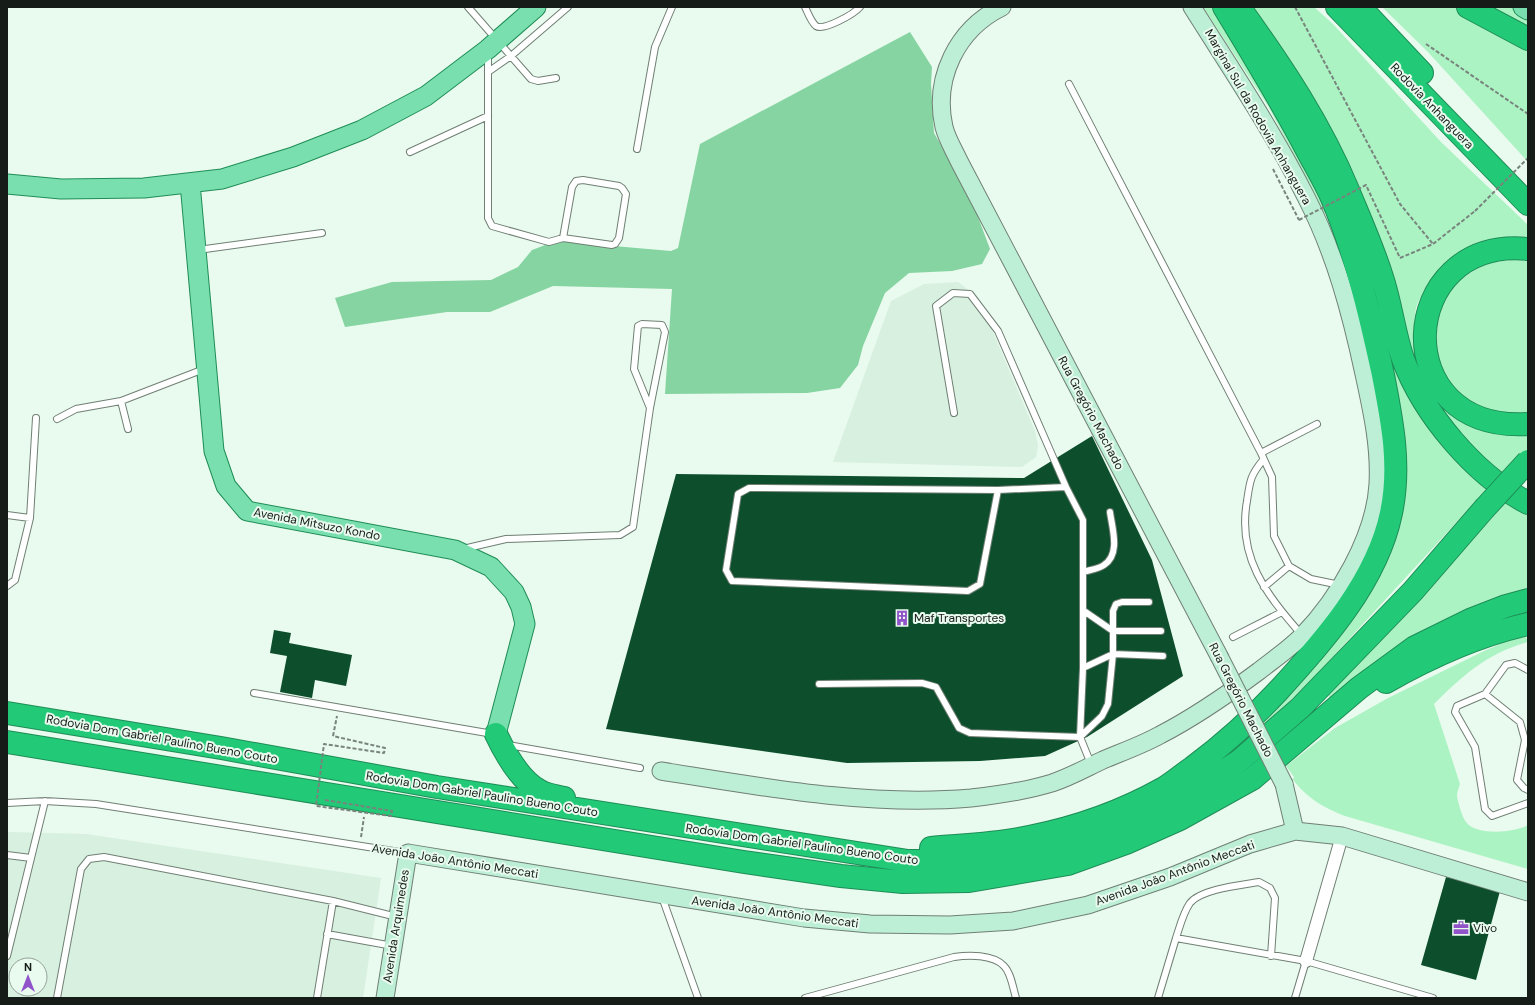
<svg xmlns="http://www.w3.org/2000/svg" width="1535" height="1005" font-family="'DM Sans',sans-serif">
  <rect width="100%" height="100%" fill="#e9faee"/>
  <path fill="#d8f0df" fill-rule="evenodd" d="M958 282 978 297 1035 431 1038 445 1036 457 1022 467 833 462 891 301 924 284Z
    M7 832 86 834 381 878 363 998H7ZM16 965H40V989H16Z"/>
  <path fill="#acf3c4" d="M1203 7H1216L1329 210 1322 214 1293 153 1268 106Z
    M1251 7H1314L1333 24 1441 142 1528 225V239C1489 238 1452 251 1429 284 1425 291 1418 300 1416 308 1411 332 1421 358 1426 381L1528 430V448L1500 478 1481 462 1426 388Z
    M1382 7H1457L1528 47V162L1428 52Z
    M1479 7H1512L1528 15V33Z
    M1528 258V418L1494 417 1447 387 1430 339 1448 288 1485 263Z
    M1389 344 1489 487 1304 688 1264 724 1260 718 1370 581 1385 346Z
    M1510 498 1528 508V588L1492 599 1463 612 1332 699 1328 696Z
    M1526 637 1528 642C1486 654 1465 674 1434 704L1460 784C1459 787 1457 792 1457 796 1458 802 1462 817 1466 822 1476 836 1515 833 1528 825V869L1345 816C1321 806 1310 800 1293 780L1294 777 1286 766 1335 728 1388 698 1484 651 1510 640Z"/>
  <path fill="#86d4a1" d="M910 32 932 67 931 84 934 133 969 193 990 249 982 264 952 271 909 273 885 293 863 346 858 365 840 388 807 393 665 394 672 289 553 286 490 312H447L345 327 335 298 392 282 491 280 518 267 532 250 556 241 671 251 678 248 700 144Z"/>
  <path fill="#0d4e2c" d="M1092 436 1152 560 1183 676 1087 737 1045 756 980 761 847 763 606 729 676 474 1024 478Z
    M274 630 291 633 289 643 352 655 346 686 315 680 312 698 280 692 287 656 270 653Z
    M1446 877 1500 891 1476 980 1421 965Z"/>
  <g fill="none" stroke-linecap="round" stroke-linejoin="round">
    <defs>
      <path id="lane" d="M468 7 531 79 538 81 556 78
        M805 7C808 13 811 22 816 26 824 31 854 14 860 7
        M488 53V218L492 226 549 242 563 238 612 245 615 244 619 238 626 194 622 188 619 186 583 180 576 181 572 187 563 238
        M488 72 511 56 568 7
        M1069 84 1261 453 1272 477 1274 536 1289 566 1311 579 1340 585
        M637 149 655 47 672 7
        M410 152 488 116
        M198 250 322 233
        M121 401 128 429
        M954 413 936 306 953 293 970 294 998 331 1066 487
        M57 419 76 409 121 401 204 369
        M1261 453 1317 424
        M1263 460C1250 476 1250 481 1247 501 1237 557 1266 594 1301 634
        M998 490 980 584 968 591 732 581 726 570 738 494 749 488 998 490 1066 487 1083 520V668L1080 737
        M7 515 30 518
        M463 549 506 539 620 535 633 527 650 408 665 332 662 325 642 324 638 326 634 369 650 408
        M1083 572C1089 570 1099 569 1104 565 1121 554 1112 528 1110 512
        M7 586 15 580 30 518 36 418
        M1264 587 1289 566
        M1149 602H1122L1116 604 1113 611V631H1161
        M1233 637 1282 612
        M1083 668 1113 654V631L1084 611
        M819 684 922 683 936 687 959 728 970 733 1080 737 1091 764
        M254 693 493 734
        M1485 694 1506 665 1515 663 1528 670
        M1080 737 1102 716 1108 704 1113 654 1163 656
        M508 745 640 768
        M1528 790 1524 788 1517 780 1525 740 1520 722 1485 694 1457 706 1455 712 1475 747 1485 809 1492 816 1528 803
        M7 803 45 801 96 804 406 853
        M7 855 31 858
        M662 897 698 998
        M327 934 393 946
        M1176 938C1180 926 1183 913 1190 903 1201 889 1242 885 1259 882L1270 888 1275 898 1271 956
        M7 956 45 801
        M57 998 81 869 89 859 104 857 333 901 397 917
        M317 998 333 901
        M805 998 954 957C968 955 993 954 1004 966 1011 973 1013 988 1016 998
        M1158 998 1176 938 1306 961 1433 998
        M1295 998 1306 961"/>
      <path id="street" d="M1306 961 1342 836"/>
      <path id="secondary" d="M1002 7C957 29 933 78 944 127 947 139 954 150 959 161L1219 656
        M661 771C762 787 868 807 971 798 998 795 1026 791 1052 783 1070 777 1086 768 1103 760 1122 752 1142 745 1160 735 1195 717 1228 694 1259 671 1273 660 1289 649 1302 636 1338 599 1375 537 1378 484 1380 446 1372 411 1364 374 1351 313 1335 253 1306 197 1273 131 1231 69 1192 7
        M1284 784 1295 831
        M385 998 408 853 804 918 870 924 950 925 1013 921 1088 905 1170 877 1250 844 1295 831 1342 836 1528 892"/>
      <path id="primary" d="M1523 7 1528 10
        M190 183 214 451 226 486 247 511 455 550 491 567 514 592 521 607 525 624 496 734
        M7 184 61 189 144 188 222 179 293 157 362 130 426 96 488 49 536 7"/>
      <path id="highway" d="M1337 7 1528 204
        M1360 7 1422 73
        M1468 7 1528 39
        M1242 11C1283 68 1321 125 1348 190 1360 219 1373 248 1382 277 1391 304 1394 333 1403 359 1424 415 1475 475 1528 503
        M1528 249C1395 236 1386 433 1528 424
        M1386 682C1430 657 1479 635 1528 624
        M7 713 221 748 437 787 908 861H969L1019 856 1067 845 1119 828 1176 801 1239 761 1300 708 1413 591 1484 509
        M496 734C505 753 520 781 540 791 546 795 556 796 564 798
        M7 742 744 862 841 876 903 882 969 881 1068 864 1126 843 1180 819 1252 779 1359 688 1415 647 1470 620 1506 606 1528 600
        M931 848C964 845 997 844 1029 837 1075 828 1123 811 1164 788 1174 782 1183 774 1192 768 1223 745 1252 719 1278 691 1324 641 1377 581 1391 513 1401 466 1392 421 1383 375 1370 315 1356 255 1332 198 1325 182 1316 167 1308 152 1282 102 1253 55 1224 7"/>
    </defs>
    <use href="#lane" stroke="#707f74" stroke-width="8"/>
    <use href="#street" stroke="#707f74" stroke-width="14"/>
    <use href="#secondary" stroke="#707f74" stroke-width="19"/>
    <use href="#primary" stroke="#1e8d56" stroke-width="21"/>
    <use href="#highway" stroke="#1e8d56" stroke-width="24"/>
    <path stroke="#78847c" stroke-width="2" stroke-dasharray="4 2" stroke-linecap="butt" d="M1295 7 1400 204 1433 244
      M1426 44 1528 114
      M1273 169 1299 220
      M1400 258 1433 244 1475 211
      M333 736 337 716
      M361 837 364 817"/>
    <use href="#lane" stroke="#fff" stroke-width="6"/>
    <use href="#street" stroke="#fff" stroke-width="12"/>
    <use href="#secondary" stroke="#bdefd6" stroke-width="17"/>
    <use href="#primary" stroke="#7adfae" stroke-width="19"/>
    <use href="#highway" stroke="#22ca78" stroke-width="22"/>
    <defs>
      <path id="secondary-bridge" d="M1219 656 1284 784"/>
      <path id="highway-bridge" d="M1484 509 1528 461"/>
    </defs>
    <use href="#secondary-bridge" stroke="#707f74" stroke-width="19" stroke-linecap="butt"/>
    <use href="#highway-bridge" stroke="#1e8d56" stroke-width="24" stroke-linecap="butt"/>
    <path stroke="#78847c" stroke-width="2" stroke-dasharray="4 2" stroke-linecap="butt" d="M1475 211 1528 158
      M1299 220 1366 185 1400 258
      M325 800 392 811 391 816 316 806 324 744 384 753 385 748 333 736"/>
    <use href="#secondary-bridge" stroke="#bdefd6" stroke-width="17"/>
    <use href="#highway-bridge" stroke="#22ca78" stroke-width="22"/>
  </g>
  <defs>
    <symbol id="building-bare" viewBox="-9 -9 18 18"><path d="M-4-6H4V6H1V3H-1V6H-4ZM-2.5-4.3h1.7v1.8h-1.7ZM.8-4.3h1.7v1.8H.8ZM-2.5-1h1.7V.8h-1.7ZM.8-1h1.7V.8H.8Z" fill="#9053c9" stroke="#e9faee" stroke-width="2.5" paint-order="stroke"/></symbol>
    <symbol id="office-bare" viewBox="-9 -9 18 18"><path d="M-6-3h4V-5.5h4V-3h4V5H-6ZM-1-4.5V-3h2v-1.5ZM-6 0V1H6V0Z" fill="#9053c9" stroke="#e9faee" stroke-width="2.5" paint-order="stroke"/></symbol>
  </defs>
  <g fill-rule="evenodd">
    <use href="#building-bare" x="891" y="607" width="22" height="22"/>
    <use href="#office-bare" x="1450" y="917" width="22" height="22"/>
  </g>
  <g text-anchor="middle" stroke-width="4" stroke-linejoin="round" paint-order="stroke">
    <g font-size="12" fill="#161c18" stroke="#e9faee">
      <text transform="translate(1432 106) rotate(46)" y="4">Rodovia Anhanguera</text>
      <text transform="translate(1258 117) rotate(60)" y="4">Marginal Sul da Rodovia Anhanguera</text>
      <text transform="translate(1091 413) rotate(62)" y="4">Rua Gregório Machado</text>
      <text transform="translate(317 524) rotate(11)" y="4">Avenida Mitsuzo Kondo</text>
      <text transform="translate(1241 700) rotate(63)" y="4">Rua Gregório Machado</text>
      <text transform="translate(162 739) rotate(10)" y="4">Rodovia Dom Gabriel Paulino Bueno Couto</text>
      <text transform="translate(482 794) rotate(9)" y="4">Rodovia Dom Gabriel Paulino Bueno Couto</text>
      <text transform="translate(802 844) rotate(8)" y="4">Rodovia Dom Gabriel Paulino Bueno Couto</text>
      <text transform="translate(455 861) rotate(9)" y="4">Avenida João Antônio Meccati</text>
      <text transform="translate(1175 873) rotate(-20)" y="4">Avenida João Antônio Meccati</text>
      <text transform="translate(775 912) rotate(8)" y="4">Avenida João Antônio Meccati</text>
      <text transform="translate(396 926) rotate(-81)" y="4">Avenida Arquimedes</text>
    </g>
    <g font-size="12" fill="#161c18" stroke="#e9faee" text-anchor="start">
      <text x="914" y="622">Maf Transportes</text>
      <text x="1473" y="932">Vivo</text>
    </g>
  </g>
  <rect width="1535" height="1005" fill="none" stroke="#161c18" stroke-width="16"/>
  <g transform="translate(28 977)"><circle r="19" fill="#e9faee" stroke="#95a198"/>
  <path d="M0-3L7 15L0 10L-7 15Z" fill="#9053c9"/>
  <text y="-6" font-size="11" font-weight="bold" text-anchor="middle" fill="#161c18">N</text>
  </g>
</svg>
